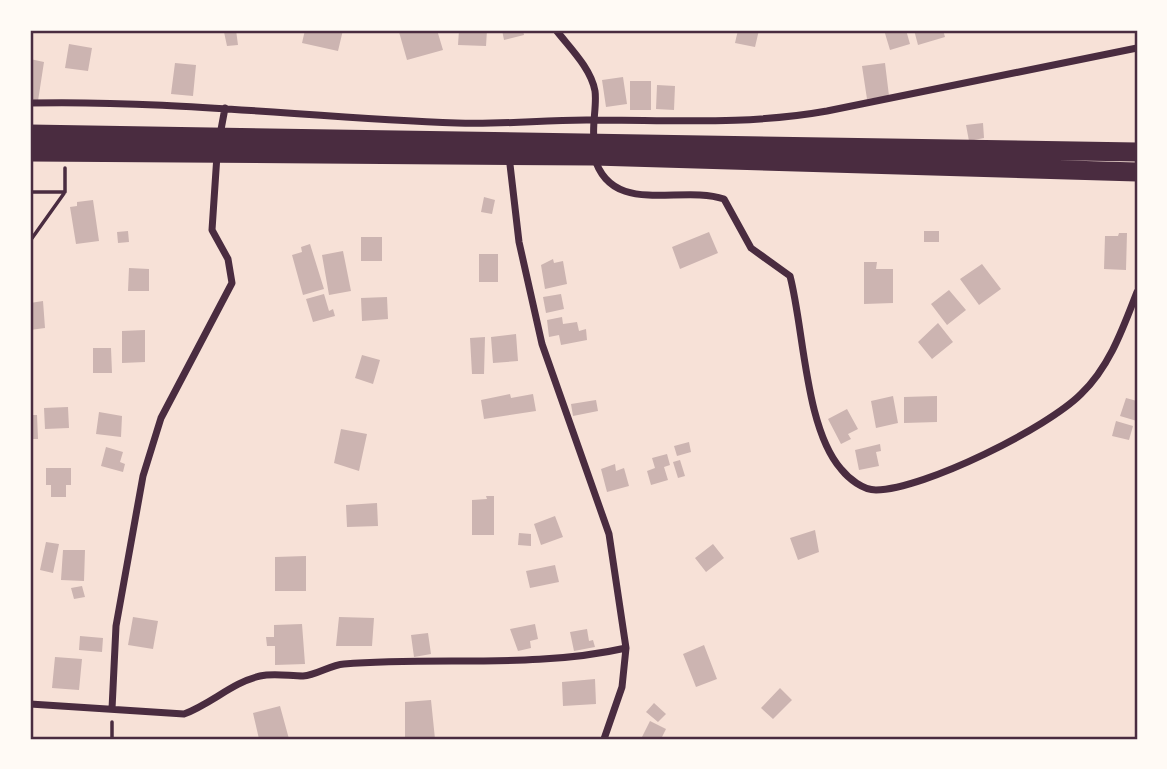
<svg xmlns="http://www.w3.org/2000/svg" width="1167" height="769" font-family="Mulish,sans-serif">
  <rect width="100%" height="100%" fill="#f7e1d7"/>
  <path fill="#ccb4b1" d="M236 30 238 45 227 46 224 32Z
    M305 30H343L338 51 302 43Z
    M408 30H437L443 50 407 60 399 32Z
    M459 30H487L486 46 458 45Z
    M502 30H523L524 35 504 40Z
    M738 30H759L755 47 735 43Z
    M884 30H906L910 44 890 50Z
    M914 30H943L945 37 918 45Z
    M69 44 92 48 88 71 65 68Z
    M30 59 44 62 38 101 30 99Z
    M175 63 196 65 193 96 171 94Z
    M885 63 889 96 867 99 862 66Z
    M623 77 627 104 606 107 602 80Z
    M630 81H651V110H630Z
    M657 85 675 86 674 110 656 109Z
    M983 123 984 138 969 141 966 125Z
    M484 197 495 200 492 214 481 212Z
    M93 200 99 241 76 244 70 207 77 206V202Z
    M128 231 129 242 118 243 117 232Z
    M924 231H939V242H924Z
    M709 232 718 253 680 269 672 247Z
    M1119 233H1127L1126 270 1104 269 1105 236H1118Z
    M361 237H382V261H361Z
    M310 244 324 289 303 295 292 255 302 252 301 247Z
    M343 251 351 291 329 295 322 255Z
    M479 254H498V282H479Z
    M553 259 554 263 563 261 567 284 545 289 541 265Z
    M864 262H877L876 269H893V303L864 304Z
    M982 264 1001 289 979 305 960 279Z
    M129 268 149 269V291H128Z
    M949 290 966 310 947 325 931 304Z
    M324 294 329 311 333 309 335 316 313 322 306 299Z
    M561 294 564 309 546 313 543 297Z
    M387 297 388 319 362 321 361 298Z
    M43 301 45 328 30 330V303Z
    M562 317 563 324 577 322 579 331 586 329 587 340 561 345 559 335 549 337 547 320Z
    M938 323 953 342 932 359 918 342Z
    M145 330V362L122 363V331Z
    M516 334 518 361 493 363 491 337Z
    M485 337 484 374H472L470 338Z
    M93 348H111L112 373H93Z
    M362 355 380 360 373 384 355 378Z
    M510 394 511 398 533 394 536 411 484 419 481 400Z
    M893 396 898 423 876 428 871 401Z
    M937 396V422L904 423V397Z
    M1126 398 1137 401V421L1120 416Z
    M596 400 598 411 573 416 571 404Z
    M68 407 69 428 45 429 44 408Z
    M847 409 858 429 848 434 851 439 841 444 828 419Z
    M99 412 122 416 121 437 96 434Z
    M30 415H37L38 439H30Z
    M1116 421 1133 426 1129 440 1112 436Z
    M341 429 367 434 359 471 334 463Z
    M689 442 691 452 677 456 674 446Z
    M880 444 881 451 876 452 879 466 859 470 855 450Z
    M106 447 123 452 120 462 125 464 123 472 101 466Z
    M667 454 670 465 664 467 668 480 651 485 647 471 655 468 652 458Z
    M680 460 685 476 678 478 673 462Z
    M615 464 616 471 624 468 629 486 607 492 601 469Z
    M46 468H71V485H66V497H51V485H46Z
    M486 496H494V535H472V500L487 499Z
    M377 503 378 526 347 527 346 505Z
    M555 516 563 537 541 545 534 524Z
    M815 530 819 552 798 560 790 538Z
    M519 533 531 534V546L518 545Z
    M46 542 59 544 53 573 40 570Z
    M713 544 724 558 706 572 695 558Z
    M63 550H85L84 581 61 580Z
    M306 556V591H275V557Z
    M555 565 559 582 530 588 526 571Z
    M82 586 85 597 74 599 71 588Z
    M133 617 158 621 153 649 128 645Z
    M339 617 374 618 372 646H336Z
    M302 624 305 664 275 665V646H267L266 637H274V625Z
    M535 624 538 639 530 641 531 648 518 651 510 629Z
    M587 629 589 641 593 640 595 647 574 651 570 632Z
    M428 633 431 654 414 657 411 635Z
    M80 636 103 638 102 652 79 650Z
    M704 645 717 679 696 687 683 654Z
    M55 657 82 659 79 690 52 688Z
    M595 679 596 704 563 706 562 682Z
    M780 688 792 700 773 719 761 708Z
    M431 700 435 739H405V702Z
    M654 703 666 714 658 722 646 712Z
    M280 706 289 739H259L253 713Z
    M650 721 666 729 661 739H641Z"/>
  <g fill="none" stroke-linecap="round" stroke-linejoin="round">
    <path stroke="#4a2c40" stroke-width="3.5" d="M30 192H65
      M30 241 65 192V168
      M112 739V722"/>
    <path stroke="#4a2c40" stroke-width="7" d="M556 30C569 47 591 68 595 91 597 105 592 124 594 140
      M30 103C173 100 315 118 457 123 504 125 549 119 595 120 673 120 749 125 827 111L1137 48
      M220 135 225 108
      M509 156 519 242 542 344 609 534 626 648 622 687 604 739
      M594 156C611 218 680 184 724 199L751 248 790 276C804 329 805 428 841 469 849 479 863 490 876 490 925 489 1047 428 1081 394 1110 366 1123 328 1137 292
      M30 704 184 714C211 704 233 682 260 676 274 673 289 676 303 676 317 675 330 665 344 664 438 656 533 669 626 648
      M112 709 116 626 143 476 161 418 232 283 228 259 212 230 217 155"/>
    <path stroke="#4a2c40" stroke-width="19" d="M30 134 1137 152
      M30 152 594 156 1137 172"/>
  </g>
  <rect width="1167" height="769" fill="none" stroke="#fffaf5" stroke-width="63"/>
  <rect x="32" y="32" width="1104" height="706" fill="none" stroke="#4a2c40" stroke-width="2.5"/>
</svg>
